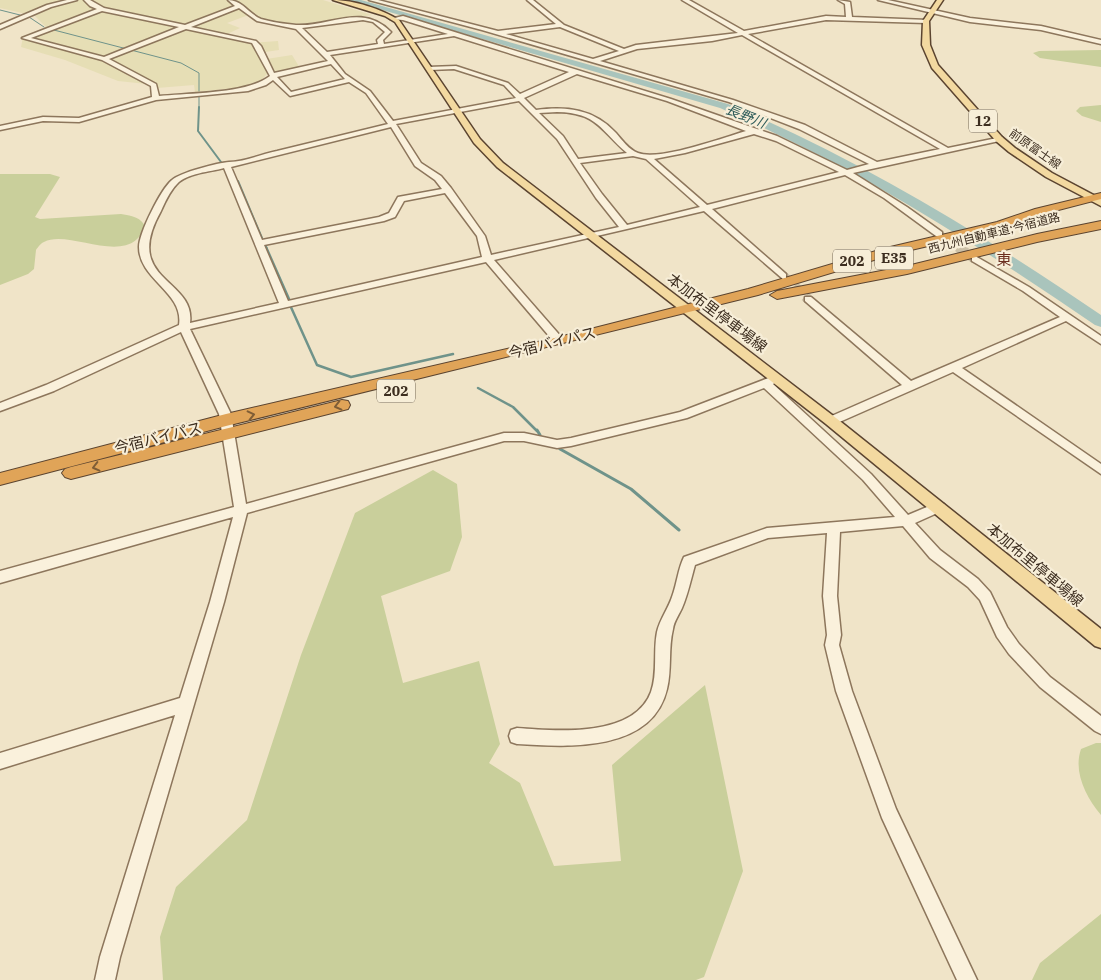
<svg xmlns="http://www.w3.org/2000/svg" width="1101" height="980" font-family="'IBM Plex Serif','Noto Sans JP',serif">
  <rect width="100%" height="100%" fill="#f0e4c8"/>
  <path fill="#e6deb5" d="M0 0H323L372 15 309 24H286L261 19 254 13 227 23 240 28 223 36 251 43 278 41 279 50 258 53 260 60 292 55 300 68 267 74 256 86 195 92 194 85 157 88 156 85 118 81 65 60 21 47 23 37 46 27 35 16 0 8Z"/>
  <path fill="#c9cf9b" d="M1101 50V67L1040 58 1033 53 1039 51Z
    M1101 105V122L1082 116 1076 111 1080 107Z
    M0 174H50L60 177 35 217 40 219 121 214C133 216 141 217 146 228 143 231 140 237 136 240 113 259 66 230 44 242 41 243 38 247 36 250L34 269 28 274 0 285Z
    M433 470 457 484 462 537 450 571 381 596 403 683 479 661 500 744 489 763 520 783 554 866 621 861 612 765 705 685 743 871 704 977 696 980H163L160 937 176 887 247 820 301 655 355 513Z
    M1096 743H1101V815C1086 797 1073 772 1081 749Z
    M1101 914V980H1032L1040 963Z"/>
  <g fill="none" stroke-linecap="round" stroke-linejoin="round">
    <path stroke="#6f938a" stroke-width="1" d="M0 10 20 15
      M29 17 44 27
      M50 29 181 63 199 73V91
      M199 108V95"/>
    <path stroke="#6f938a" stroke-width="2" d="M199 107 198 131 221 162
      M238 181 262 238
      M265 245 267 249"/>
    <path stroke="#6f938a" stroke-width="2.5" d="M266 247 289 299
      M290 305 317 365 351 377 453 354
      M478 388 513 407 537 431"/>
    <path stroke="#6f938a" stroke-width="3" d="M537 430 540 435
      M560 449 631 489 679 530"/>
    <path fill="#a9c4bc" fill-rule="evenodd" d="M348 0H361L728 104C861 160 982 234 1101 315V327L1095 325C975 243 854 166 720 108Z"/>
    <path stroke="#ccc0a6" stroke-width="8" stroke-dasharray="8 4" stroke-linecap="butt" d="M939 234 960 249"/>
    <path stroke="#ccc0a6" stroke-width="10" stroke-dasharray="10 5" stroke-linecap="butt" d="M958 247 975 259
      M783 276 808 299"/>
    <defs>
      <path id="minor" d="M67 0H77L51 7 0 29V25L47 5Z
        M84 0H90L104 8 185 25 235 6 228 0C242 0 249 14 261 19 271 22 285 24 296 25 330 27 362 2 391 32L383 40 384 44 448 34 403 20 390 19 403 16 671 99 777 136 847 170 869 164 799 129 729 102 482 30 369 0H378L498 31 556 24 527 0H533L564 25 624 49 636 45 738 33 682 0H689L744 31 826 16 846 17 845 4 838 0 850 2 852 17 928 20 926 23 826 20 748 34 948 148 1002 137 1003 139 999 141 853 173 907 207 942 232V236H936L884 198 845 175 712 209 786 274V278L783 279 704 211 494 260 563 339V343H555L486 262 190 329 231 414 246 504 504 433H524L557 440 571 438 680 412 776 375 781 379 773 384 871 474 908 515 934 504H944L945 507 944 510 915 523 940 550 978 579 990 592 1007 627 1019 644 1050 677 1101 716V734L1095 731 1040 687 1009 654 997 637 980 600 968 587 930 558 903 526 840 532 837 596 841 635 839 645 852 691 896 809 977 980H957L882 818 836 691 825 645 827 635 823 596 827 533 768 538 695 565C691 579 688 594 682 608 679 615 674 621 673 629 668 649 672 669 667 689 652 753 567 747 517 744L511 742 509 736 511 730 517 728C556 731 634 738 651 692 658 673 653 651 657 632 660 619 668 609 672 597 677 584 678 569 684 557L767 528 895 517 863 480 764 388 687 418 571 446 557 448 524 441H504L247 513 224 602 120 957 115 980H95L100 957 175 715 0 769V753L180 698 210 602 233 517 0 583V571L234 507 219 414 181 332 54 391 0 411V403L46 385 179 325C184 292 139 280 139 247 139 233 161 189 172 180 181 172 218 163 229 162 244 162 262 154 277 151 314 142 351 133 388 124L366 93 349 82 290 96 273 80 266 85 248 91 156 100 79 122 43 121 0 130V126L43 117 79 118 152 97 151 86 102 60 22 38 97 9 90 6ZM239 8 257 21 296 29 328 61 274 73 261 46 256 41 191 27ZM102 11 179 27 104 57 31 38ZM363 20 373 22 385 32 377 40 378 44 327 52 302 28ZM560 27 619 51 593 59 506 34ZM186 29 252 43 270 76C247 94 188 93 159 96L156 84 109 59ZM742 35 940 149 877 162 805 125 733 100 600 61 637 49 712 41ZM454 36 569 72 520 94 508 83 456 66 428 67 430 70 454 69 504 85 516 98 393 121 370 91 345 74 330 55ZM331 64 345 79 291 92 277 77ZM577 74 667 101 746 131C722 138 660 161 638 153 629 150 622 140 616 133 594 109 567 106 536 110L524 98ZM519 101 557 139 596 198 619 227 491 255 485 236 451 188 441 176 421 163 396 124ZM557 112C598 113 600 130 627 153L578 159 563 136 539 113ZM391 127 415 166 435 180 442 189 398 197 389 213 379 217 262 240 231 167ZM754 134 776 141 839 172 707 205 654 159 685 153ZM633 156 646 159 700 207 627 225 602 194 580 163ZM224 168 279 303 190 323C196 278 121 282 161 211 165 202 170 191 177 184 187 173 210 172 224 168ZM445 193 477 236 482 257 288 301 264 245 384 221 395 217 404 201Z
        M878 0H888L970 18 1041 26 1101 40V44L1041 30 970 22Z
        M975 256 1029 287 1101 336V344L1066 321 962 368 1101 464V474L953 372 835 424H827L825 421 827 418 902 385 805 301V297H811L911 381 1060 317 1023 291 972 261V257Z"/>
      <path id="major" d="M333 0C354 0 381 9 399 20L480 139 503 163 836 418 1101 629V648L1095 646 826 424 497 167 474 143 395 22 385 16Z
        M937 0H943L929 21 930 45 938 65 1002 137 1015 148 1052 173 1101 199V206L1046 177 1009 152 996 141 932 68 922 45 923 21Z"/>
      <path id="highway" d="M1101 193V199L1043 214 1005 228 894 254 758 295 226 426 0 485V473L226 414 559 337 748 289 886 248 997 222 1035 209Z
        M1101 221V229L1037 242 907 274 777 299 770 295 777 291 907 266 1037 234Z
        M342 400 348 401 350 405 348 409 71 479 65 477 62 473 65 469 71 467Z"/>
    </defs>
    <use href="#minor" stroke="#8d765c" stroke-width="3"/>
    <use href="#major" stroke="#5b4430" stroke-width="3"/>
    <use href="#highway" stroke="#5b4430" stroke-width="2"/>
    <use href="#minor" fill="#faf1dc" fill-rule="evenodd"/>
    <use href="#major" fill="#f3d9a0" fill-rule="evenodd"/>
    <use href="#highway" fill="#e0a458" fill-rule="evenodd"/>
  </g>
  <defs><path id="oneway-chevron" d="M-2-3.5L2.5 0L-2 3.5" fill="none" stroke-width="1.6" stroke-linecap="round" stroke-linejoin="round" transform="scale(1.25)"/></defs>
  <g stroke="#7e5d36">
    <use href="#oneway-chevron" transform="translate(338 406) rotate(166)"/>
    <use href="#oneway-chevron" transform="translate(251 415) rotate(-13)"/>
    <use href="#oneway-chevron" transform="translate(96 467) rotate(166)"/>
  </g>
  <g text-anchor="middle" stroke-width="4.5" stroke-linejoin="round" paint-order="stroke">
    <g font-size="12" fill="#3d2e20" stroke="#f7eed8">
      <text transform="translate(1035 149) rotate(35)" y="4">前原富士線</text>
      <text transform="translate(994 233) rotate(-14)" y="4">西九州自動車道;今宿道路</text>
    </g>
    <g font-size="14" font-style="italic" fill="#2f5d5a" stroke="#f7eed8">
      <text transform="translate(746 116) rotate(22)" y="5">長野川</text>
    </g>
    <g fill="#f7eed8" stroke="#756857" stroke-width="1">
      <rect x="969" y="109.5" width="28" height="23" rx="4"/>
      <rect x="875" y="246.5" width="38" height="23" rx="4"/>
      <rect x="833" y="249.5" width="38" height="23" rx="4"/>
      <rect x="377" y="379.5" width="38" height="23" rx="4"/>
    </g>
    <g font-size="14" font-weight="bold" fill="#3d2e20">
      <text x="983" y="126">12</text>
      <text x="894" y="263">E35</text>
      <text x="852" y="266">202</text>
      <text x="396" y="396">202</text>
    </g>
    <g font-size="15" fill="#6b2e1e" stroke="#f7eed8">
      <text x="1004" y="265">東</text>
    </g>
    <g font-size="15" fill="#3d2e20" stroke="#f7eed8">
      <text transform="translate(717 313) rotate(37)" y="5">本加布里停車場線</text>
      <text transform="translate(552 343) rotate(-14)" y="5">今宿バイパス</text>
      <text transform="translate(158 438) rotate(-14)" y="5">今宿バイパス</text>
      <text transform="translate(1035 565) rotate(40)" y="5">本加布里停車場線</text>
    </g>
  </g>
</svg>
